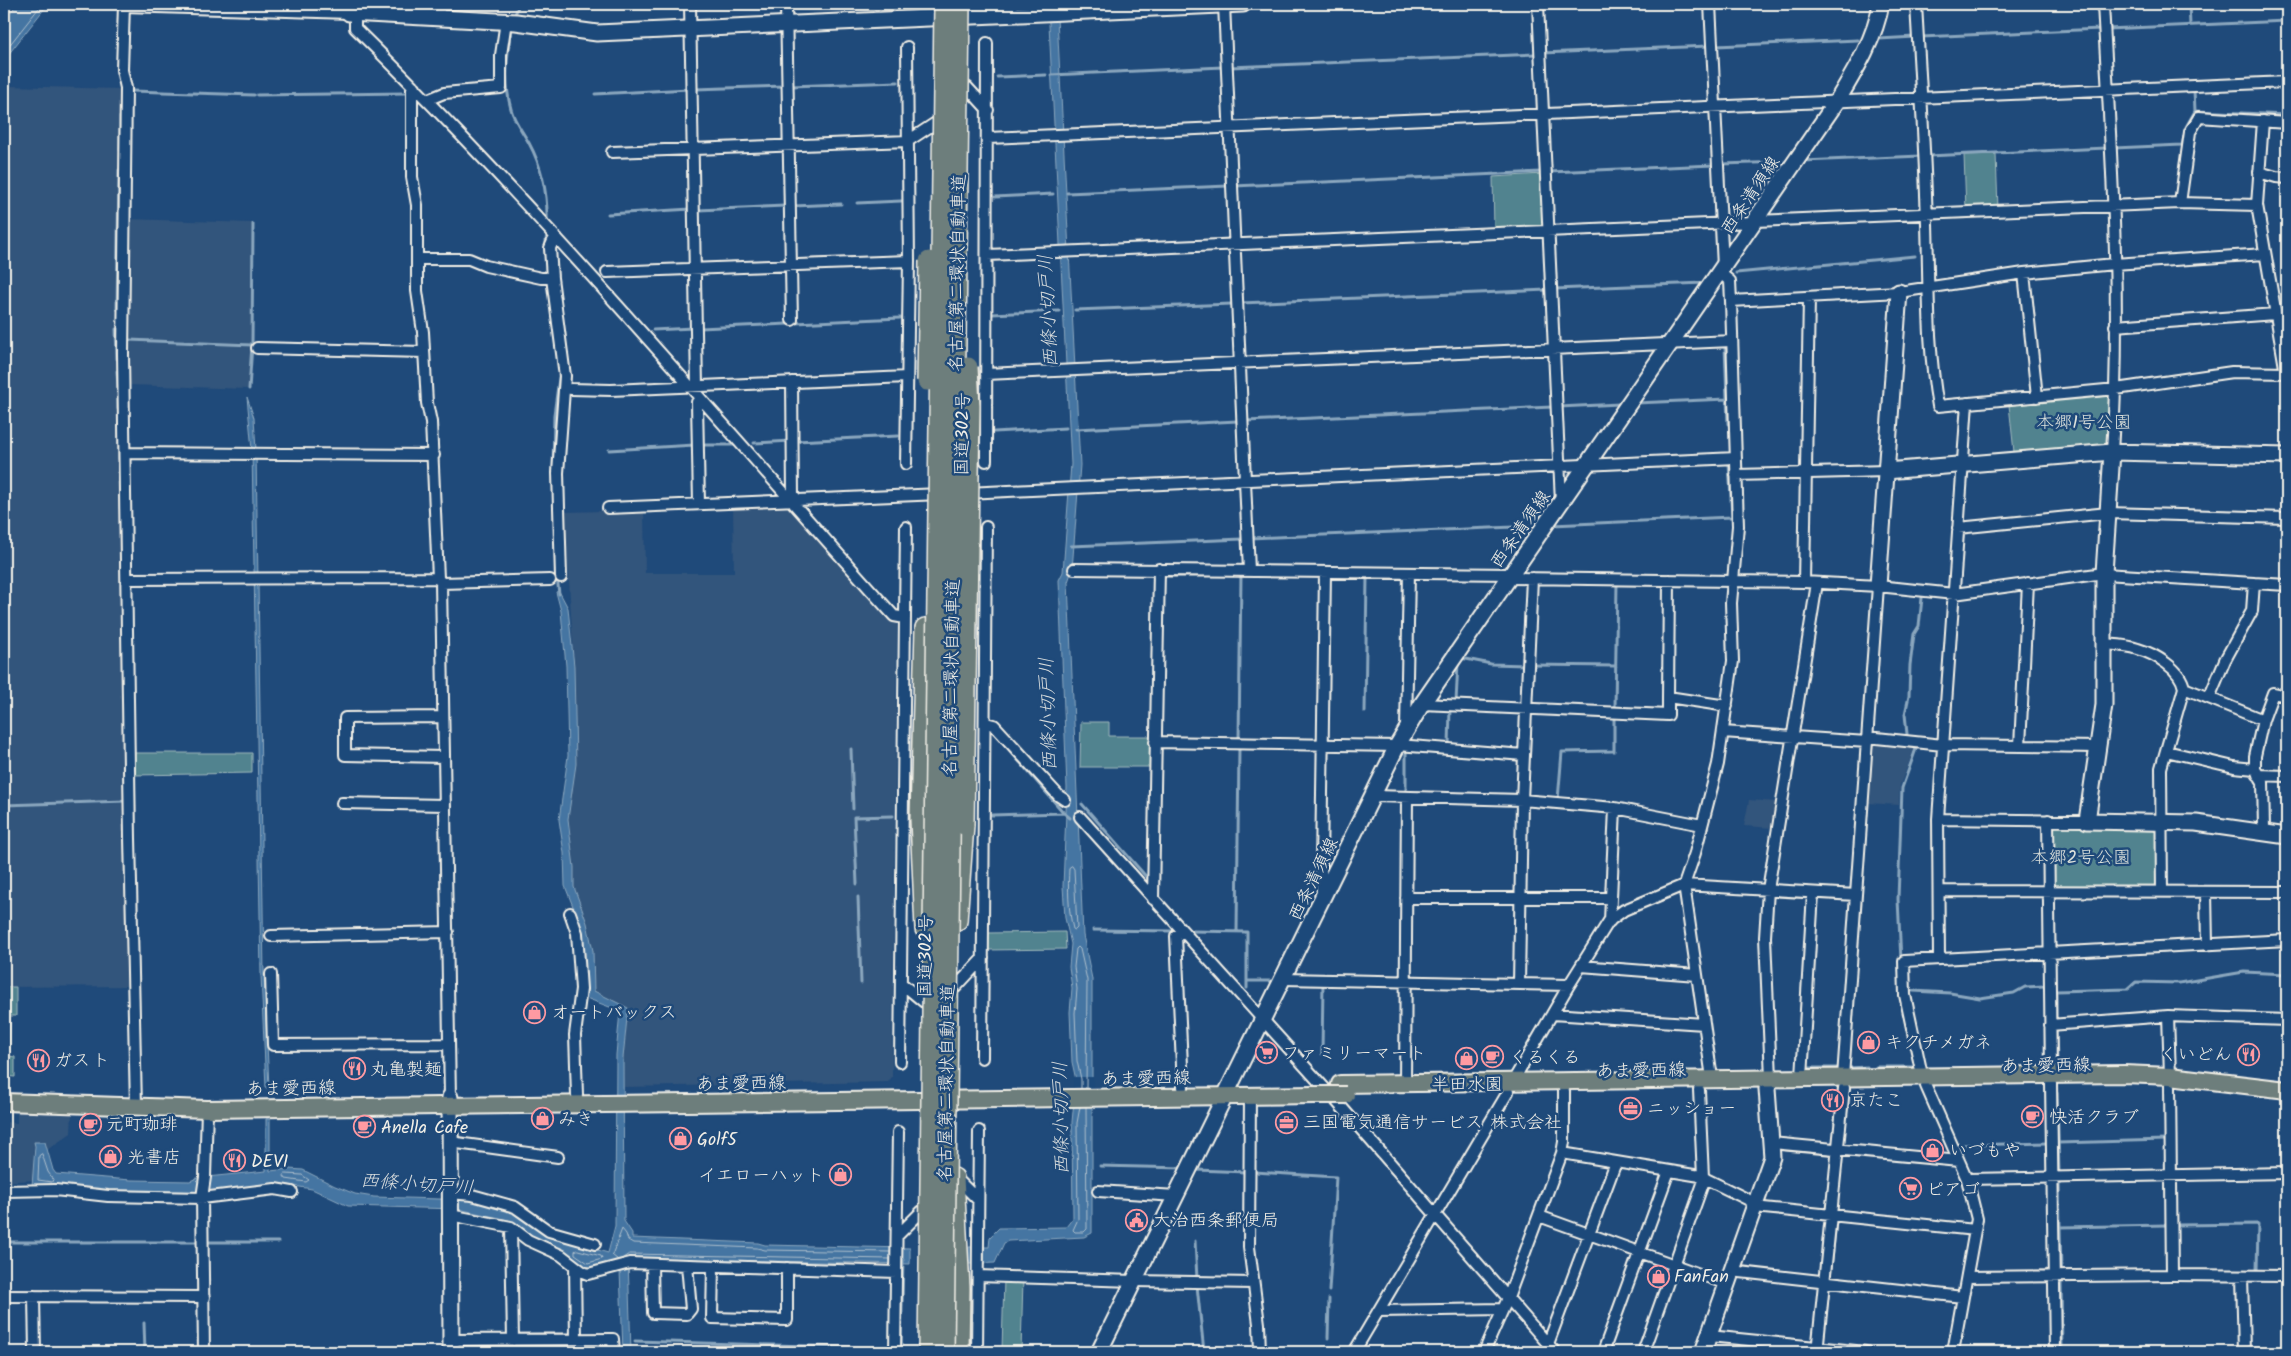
<svg xmlns="http://www.w3.org/2000/svg" width="2291" height="1356" font-family="Kalam,'Klee One',sans-serif">
  <rect width="100%" height="100%" fill="#1f4a7a"/>
  <filter id="ink" filterUnits="userSpaceOnUse"><feTurbulence type="fractalNoise" baseFrequency=".02" numOctaves="2"/><feDisplacementMap in="SourceGraphic" scale="10" xChannelSelector="R" yChannelSelector="G"/><feConvolveMatrix kernelMatrix="1 2 1 2 8 2 1 2 1" color-interpolation-filters="sRGB"/></filter>
  <g filter="url(#ink)">
    <path fill="#32547b" d="M8 86 120 89 116 329 124 801 4 805V91Z
      M128 219 252 223 251 344 248 389 129 385Z
      M788 504 897 625 892 1077 888 1082 624 1087 623 1057 628 1008 594 991 593 951 590 933 574 887V867L568 819 576 757 574 666 565 512 644 510 645 573H734L733 506Z
      M1873 740 1916 745 1900 785 1899 805 1867 803Z
      M1749 800 1778 802 1774 828 1744 826Z
      M123 803 130 986 4 987V806Z
      M17 1110 72 1112 71 1133 47 1150 45 1142 34 1146 33 1180 4 1182V1122L17 1123Z"/>
    <path fill="#51838f" stroke="#a2babc" d="M1996 154 1998 209 1966 210 1964 155Z
      M1543 174 1545 227 1494 231 1493 177Z
      M2108 396 2112 399 2108 442 2104 445 2014 452 2009 405Z
      M1081 722H1109V736H1151V767H1080Z
      M134 753H252V773L135 775Z
      M2055 827 2158 829V886H2055L2052 883V830Z
      M1065 932 1066 949 987 950V933Z
      M4 987H16V1016H10L9 1056 15 1057V1077L4 1076Z
      M1004 1279H1023L1021 1351 1002 1350Z"/>
    <path fill="#4575a2" stroke="#8ba7be" d="M17 4H48L4 60V21Z
      M1048 4H1054L1055 18H1057L1080 465 1072 570 1068 582 1083 935 1092 979V1233L1084 1237 1008 1241 1004 1243 995 1263 969 1264V1247H989L990 1237 999 1228 1066 1227 1073 1218 1072 1122 1076 1080 1072 1062 1070 1012 1072 988 1069 967 1071 944 1065 918 1063 886 1067 788 1059 580 1063 572 1071 464Z
      M247 397 254 418 256 450 264 975 269 1088H266L261 975 252 450Z
      M559 591 568 608 574 666 576 764 568 819 574 867V887L587 923 593 951 594 991 628 1008 623 1058 624 1221 632 1233V1238L758 1243 765 1245 910 1248V1264L628 1258 631 1352H623L620 1270 586 1268 524 1233 520 1227 509 1220 458 1209 348 1206 312 1189 276 1183 246 1189 195 1194 108 1193 32 1186 35 1146 34 1142H45L53 1170 56 1174 131 1180 190 1181 197 1178 266 1171V1119H270V1171L289 1169 303 1170 335 1186 355 1194 374 1197 471 1200 512 1212 524 1219 541 1233 608 1253 615 1226 616 1055 620 1011 586 998 584 954 576 914 565 886 564 853 559 820 568 756 566 666 561 611 556 592Z"/>
    <path fill="#1f4a7a" d="M1073 1077H1093V1108H1073Z"/>
    <g fill="none" stroke-linecap="round" stroke-linejoin="round">
      <path stroke="#aebfcc" stroke-width="1" d="M4 52 42 4
        M1072 866 1074 869 1077 928 1075 930 1073 929C1068 909 1068 889 1069 868Z
        M1081 1089V1079L1077 1061 1075 1013 1077 989 1074 967 1076 949 1078 947 1080 949 1087 980 1086 1089
        M1080 1107 1077 1123 1078 1219 1073 1230 1075 1232H1084L1087 1229 1086 1107
        M42 1154 48 1172 53 1179 52 1182 38 1180 39 1156Z
        M286 1174 302 1175 309 1180 306 1182 286 1179 284 1176Z
        M578 1250 601 1256 602 1259 588 1263 575 1254V1251Z
        M623 1258 629 1254 890 1259
        M618 1260 612 1255 622 1229 626 1234 628 1240 633 1243 757 1248 765 1250 890 1252"/>
      <path stroke="#8ba7be" stroke-width="3" d="M2189 4 2190 25
        M514 17 519 4
        M512 26C507 51 504 84 511 109 514 121 523 132 529 143 542 167 548 196 547 224
        M2107 29 2287 21
        M1921 37 2101 29
        M1879 39 1915 37
        M1716 46 1858 40
        M1542 53 1709 46
        M1718 64 1719 86
        M1230 67 1536 54
        M1051 75 1223 67
        M997 77 1046 75
        M791 86 898 82
        M695 89 784 86
        M2194 90 2195 111 2287 115
        M132 91 254 95
        M595 94 689 89
        M257 95 406 93
        M121 101V91
        M2114 148 2182 145 2186 127 2195 111
        M120 150V117
        M1927 156 2107 148
        M1803 161 1921 156
        M1721 164 1787 162
        M1549 172 1714 165
        M1234 186 1542 172
        M1067 193 1228 186
        M995 197 1053 194
        M857 203 901 201
        M793 206 841 204
        M698 210 785 206
        M608 214 691 209
        M545 251 547 232
        M1736 273 1915 256
        M547 279 560 371 554 415 553 472
        M1554 289 1705 283
        M1240 303 1547 290
        M117 309 119 170
        M1075 310 1232 304
        M992 314 1059 311
        M795 323 900 318
        M700 328 788 324
        M116 329 117 359
        M653 330 693 328
        M129 340 252 345 249 389
        M252 345 253 224
        M1725 346 1728 424
        M117 371 118 388
        M118 399V409
        M1636 403 1727 399
        M1559 407 1620 404
        M1246 421 1553 407
        M1076 429 1238 421
        M119 430V459
        M994 432 1066 428
        M796 441 898 436
        M754 443 791 441
        M701 445H734
        M609 450 695 445
        M1552 525 1732 517 1729 463
        M1250 538 1538 526
        M1071 546 1243 539
        M557 576 559 594
        M1531 665 1616 666
        M1456 702 1458 662 1461 658 1491 664 1526 665
        M1615 709 1617 582H1615
        M1365 712 1367 576
        M992 730 1064 813
        M1907 734 1905 714 1909 696 1910 665 1914 634 1919 626 1922 598
        M1239 740 1241 574
        M1449 746 1450 708
        M851 749 853 809
        M1406 793V749
        M1558 800 1562 752 1614 751V716
        M1082 804 1150 881
        M4 805 126 801
        M992 815 1064 813 1070 818
        M857 884 854 817 893 816
        M858 897 861 983
        M1093 930 1174 931
        M1192 931 1247 932V988
        M1237 932 1239 747
        M1901 961 1898 899 1902 788 1917 746
        M1247 981H1274
        M1913 991 1950 993 1980 998 2014 993 2025 987 2044 986
        M2056 1019V991L2128 989 2136 982 2179 983 2244 972 2287 974
        M2056 1029 2057 1064
        M1322 1054 1323 983
        M1876 1067H1915L1913 1058
        M1805 1068H1840
        M1849 1068 1867 1067
        M2057 1093 2059 1174
        M2058 1143 2166 1140
        M1960 1145 2047 1143
        M1100 1166 1184 1168
        M1196 1170 1246 1172
        M1254 1172 1336 1177 1329 1291
        M1548 1177 1558 1150
        M2059 1182 2061 1273
        M2176 1225 2258 1224 2257 1271
        M2060 1227 2168 1225
        M1195 1241 1197 1279
        M4 1242H197
        M209 1242H278
        M1737 1277 1758 1279
        M1830 1277 1836 1222
        M2061 1281 2062 1352
        M1197 1286 1204 1352
        M144 1323 145 1352
        M1824 1330 1829 1288
        M1328 1338 1329 1299
        M635 1341 878 1348
        M901 1352 903 1260
        M985 1352H1014"/>
      <defs>
        <path id="street" d="M124 4 122 70 126 88 123 354 130 838 136 1107
          M340 4 355 18V28C545 214 716 419 894 616L905 618
          M690 4 697 386
          M786 4 792 320
          M1224 4 1249 571
          M1538 4 1561 502
          M1710 4 1723 267
          M1916 4C1920 77 1925 151 1927 224 1929 285 1927 346 1938 406L2116 389 2232 372 2287 373
          M2103 4C2111 152 2122 303 2112 452
          M124 6 349 13
          M439 18V4
          M415 87 412 89V177L417 205V291L423 332 427 403 431 422 438 578 441 583 450 1097
          M967 87 988 110
          M427 100 444 93 501 88V55L506 21
          M2263 121 2257 205 2286 373
          M988 138 2287 82
          M612 152 908 141 943 118
          M2259 172 2276 177 2287 178
          M2180 203 2190 132 2199 117 2287 123
          M1755 221 2180 203 2257 205
          M557 238 553 241 550 248 552 278 565 376 558 473 561 577
          M987 255 1754 222
          M417 259H469L486 266 541 278H552
          M607 272 909 261
          M2024 273 2037 397
          M1731 301 1899 292 2024 273 2114 264 2265 254
          M2115 326 2275 314
          M257 348 424 352
          M986 374 1732 341
          M792 382 793 495 799 501
          M571 389 611 390 907 377
          M125 453 434 455
          M986 461 987 43
          M906 464 909 261 907 47
          M1736 475 1886 471
          M966 493 1736 458
          M699 504 697 402 700 399
          M608 508 941 494
          M1958 528 2108 513 2287 518
          M1074 569 1512 574
          M2104 574 2287 585
          M1509 578 1804 582 1878 586 1954 594 2104 573
          M127 579 438 578
          M1804 582 1809 298
          M441 583 550 580
          M2103 644C2114 645 2127 645 2138 649 2155 654 2181 669 2184 688L2161 768 2162 892
          M2184 688 2263 720
          M1668 697 1669 580
          M2209 698 2225 660 2252 611 2254 583
          M1422 704 1668 715V697L1727 706
          M443 717 345 718V755L444 757
          M986 723 994 725 1059 796 1065 800
          M1406 729 1409 573
          M1723 732 1867 742
          M1867 737 1943 745 2098 747
          M1155 742 1397 746
          M1398 745 1524 755
          M2020 746 2028 583
          M2166 751 2234 767 2255 769
          M2258 775 2287 776
          M1374 796 1522 800 1615 808 1702 825
          M342 803 445 805
          M1080 817 1338 1103 1555 1352
          M1938 819 2087 821
          M2048 820 2051 1074
          M2262 833 2264 828 2263 782 2255 769V756L2263 720 2273 693 2287 696
          M1939 891 2287 892
          M2206 892 2207 945
          M1322 896 1321 867 1325 572
          M1406 898H1611
          M1153 899 1159 569
          M570 913 577 933 581 989 575 1035 577 1095
          M1610 921 1615 808
          M1183 931 1176 936 1183 1087
          M271 936 448 932
          M1939 959 1938 819 1967 403
          M1581 966 1697 975
          M271 974 273 1045 449 1044
          M1284 979 1569 985
          M901 983 924 1002
          M1519 984 1522 800 1532 578
          M955 988 983 958
          M1552 1014 1704 1024
          M2168 1016 2170 1076
          M2050 1025 2168 1016 2287 1020
          M982 1058 986 527
          M900 1062 906 527
          M1922 1075 1905 995 1904 961 2287 940
          M1802 1077 1813 893
          M1843 1077 1878 586
          M1712 1078 1684 885 1695 853 1718 764 1733 661 1731 603 1738 526 1731 301 1730 281 1720 273
          M1771 1078 1765 937 1768 890 1817 583
          M1513 1081 1569 985 1609 921 1624 910 1684 885 1856 895
          M1405 1083 1407 797
          M2051 1084 2055 1352
          M1926 1086 1967 1179 1977 1219 1953 1352
          M2170 1086 2172 1275
          M1699 1090 1703 1177
          M1250 1096 1249 1247 1259 1324 1260 1352
          M450 1142 558 1157
          M1771 1143 1959 1161
          M1562 1153 1700 1176 1755 1203
          M955 1177 978 1200
          M1967 1179 2287 1173
          M4 1191 55 1190 108 1196 202 1198 275 1189 292 1192
          M1098 1191 1176 1196
          M450 1193 472 1195 515 1207 549 1231 595 1244
          M1754 1207 1975 1230
          M450 1215 511 1227 528 1240 561 1255 583 1272 588 1274 630 1263 896 1272
          M1539 1216 1727 1284
          M511 1227 513 1340
          M897 1236 922 1211
          M652 1264 653 1313 687 1314 691 1309 687 1265
          M575 1266 576 1339
          M713 1266 712 1318 787 1320V1268
          M1731 1271 1963 1297
          M978 1276 1134 1281 1253 1283
          M2242 1276 2244 1352
          M1967 1277 2172 1275 2287 1276
          M4 1296 204 1297
          M34 1296 35 1352
          M1378 1311 1503 1309
          M1709 1336 1866 1352
          M451 1340 613 1339 614 1352
          M1548 1344 1616 1162
          M204 1352 202 1198 205 1177 207 1109
          M895 1352 898 1132
          M977 1352 979 1131
          M1354 1352 1508 1092
          M1484 1352 1508 1298 1562 1153 1564 1142V1091
          M1603 1352 1669 1171
          M1643 1352 1705 1178
          M1817 1352 1844 1088"/>
        <path id="secondary" d="M349 13 516 22 597 33 1243 4
          M2112 452 2104 573V705L2087 821 2196 823 2287 836
          M1886 471 2112 452 2287 456
          M1878 586 1899 292
          M450 1097 451 1352
          M1099 1352 1397 746 1422 704 1837 101C1855 71 1875 39 1881 4
          M1703 1352 1772 1157 1767 1089 1771 1078"/>
        <path id="primary" d="M1340 1084 2124 1074 2170 1076 2287 1090
          M4 1102 207 1109 1314 1095"/>
        <path id="highway" d="M925 628 920 819 925 929
          M957 921 964 825
          M954 1178 960 1288 959 1352"/>
      </defs>
      <use href="#street" stroke="#f4f1e8" stroke-width="14"/>
      <use href="#secondary" stroke="#f4f1e8" stroke-width="19"/>
      <use href="#primary" stroke="#f4f1e8" stroke-width="20"/>
      <use href="#highway" stroke="#f4f1e8" stroke-width="22"/>
      <use href="#street" stroke="#1f4a7a" stroke-width="10"/>
      <use href="#secondary" stroke="#1f4a7a" stroke-width="15"/>
      <use href="#primary" stroke="#6d7e7c" stroke-width="16"/>
      <use href="#highway" stroke="#6d7e7c" stroke-width="19"/>
      <defs>
        <path id="primary-bridge" d="M1314 1095H1346"/>
        <path id="highway-bridge" d="M927 381 929 261
          M964 825 970 406 968 367
          M928 1352 944 4
          M944 1352 960 4"/>
      </defs>
      <use href="#primary-bridge" stroke="#f4f1e8" stroke-width="20" stroke-linecap="butt"/>
      <use href="#highway-bridge" stroke="#f4f1e8" stroke-width="22" stroke-linecap="butt"/>
      <use href="#primary-bridge" stroke="#6d7e7c" stroke-width="16"/>
      <use href="#highway-bridge" stroke="#6d7e7c" stroke-width="19"/>
    </g>
  </g>
  <defs>
    <symbol id="shop-ring" viewBox="-11 -11 22 22"><circle r="9.5" fill="#1f4a7a" stroke="#ff9aa2" stroke-width="1.5"/><path d="M-5-2.5h2.3a2.7 3.5 0 0 1 5.4 0H5L5.5 6h-11ZM-1.5-2.5h3a1.5 2.3 0 0 0-3 0Z" fill="#ff9aa2"/></symbol>
    <symbol id="supermarket-ring" viewBox="-11 -11 22 22"><circle r="9.5" fill="#1f4a7a" stroke="#ff9aa2" stroke-width="1.5"/><path d="M-6-5.5h2.5l.6 2H6L4.5 2H-2.5L-4.4-4H-6ZM-1.5 3.2a1.3 1.3 0 1 0 .1 0ZM3 3.2a1.3 1.3 0 1 0 .1 0Z" fill="#ff9aa2"/></symbol>
    <symbol id="restaurant-ring" viewBox="-11 -11 22 22"><circle r="9.5" fill="#1f4a7a" stroke="#ff9aa2" stroke-width="1.5"/><path d="M-5-6h1v4h1v-4h1v4h1v-4h1v5L-1.5 .5V6h-2V.5L-5-1ZM5-6V6H3V1.5H1.5Q1.5-4 5-6Z" fill="#ff9aa2"/></symbol>
    <symbol id="cafe-ring" viewBox="-11 -11 22 22"><circle r="9.5" fill="#1f4a7a" stroke="#ff9aa2" stroke-width="1.5"/><path d="M-5.5-4.5H6V0H3Q3 3.5 0 3.5H-2.5Q-5.5 3.5-5.5 0ZM3-3.2v2h1.7v-2ZM-6 4.5H4V6H-6Z" fill="#ff9aa2"/></symbol>
    <symbol id="office-ring" viewBox="-11 -11 22 22"><circle r="9.5" fill="#1f4a7a" stroke="#ff9aa2" stroke-width="1.5"/><path d="M-6-3h4V-5.5h4V-3h4V5H-6ZM-1-4.5V-3h2v-1.5ZM-6 0V1H6V0Z" fill="#ff9aa2"/></symbol>
    <symbol id="civic-ring" viewBox="-11 -11 22 22"><circle r="9.5" fill="#1f4a7a" stroke="#ff9aa2" stroke-width="1.5"/><path d="M-.6-6.5H3V-4.5H.6V-3L4-1V1h2V6H-6V1h2V-1L-.6-3ZM-1.2 2.5V6h2.4V2.5Z" fill="#ff9aa2"/></symbol>
  </defs>
  <g fill-rule="evenodd">
    <use href="#shop-ring" x="522" y="1000" width="25" height="25"/>
    <use href="#shop-ring" x="1856" y="1030" width="25" height="25"/>
    <use href="#supermarket-ring" x="1254" y="1040" width="25" height="25"/>
    <use href="#restaurant-ring" x="2236" y="1042" width="25" height="25"/>
    <use href="#cafe-ring" x="1480" y="1044" width="25" height="25"/>
    <use href="#shop-ring" x="1454" y="1046" width="25" height="25"/>
    <use href="#restaurant-ring" x="26" y="1048" width="25" height="25"/>
    <use href="#restaurant-ring" x="342" y="1056" width="25" height="25"/>
    <use href="#restaurant-ring" x="1820" y="1088" width="25" height="25"/>
    <use href="#office-ring" x="1618" y="1096" width="25" height="25"/>
    <use href="#cafe-ring" x="2020" y="1104" width="25" height="25"/>
    <use href="#shop-ring" x="530" y="1106" width="25" height="25"/>
    <use href="#office-ring" x="1274" y="1110" width="25" height="25"/>
    <use href="#cafe-ring" x="78" y="1112" width="25" height="25"/>
    <use href="#cafe-ring" x="352" y="1114" width="25" height="25"/>
    <use href="#shop-ring" x="668" y="1126" width="25" height="25"/>
    <use href="#shop-ring" x="1920" y="1138" width="25" height="25"/>
    <use href="#shop-ring" x="98" y="1144" width="25" height="25"/>
    <use href="#restaurant-ring" x="222" y="1148" width="25" height="25"/>
    <use href="#shop-ring" x="828" y="1162" width="25" height="25"/>
    <use href="#supermarket-ring" x="1898" y="1176" width="25" height="25"/>
    <use href="#civic-ring" x="1124" y="1208" width="25" height="25"/>
    <use href="#shop-ring" x="1646" y="1264" width="25" height="25"/>
  </g>
  <g text-anchor="middle" stroke-width="5" stroke-linejoin="round" paint-order="stroke">
    <g font-size="18" fill="#f4f1e8" stroke="#1f4a7a">
      <text transform="translate(1750 195) rotate(-56)" y="6">西条清須線</text>
      <text transform="translate(957 273) rotate(-89)" y="6">名古屋第二環状自動車道</text>
      <text transform="translate(962 434) rotate(-89)" y="6">国道302号</text>
      <text transform="translate(1520 529) rotate(-55)" y="6">西条清須線</text>
      <text transform="translate(951 678) rotate(-89)" y="6">名古屋第二環状自動車道</text>
      <text transform="translate(1313 879) rotate(-64)" y="6">西条清須線</text>
      <text transform="translate(925 956) rotate(-89)" y="6">国道302号</text>
      <text transform="translate(2046 1065) rotate(-1)" y="6">あま愛西線</text>
      <text transform="translate(1641 1070) rotate(-1)" y="6">あま愛西線</text>
      <text transform="translate(1146 1078) rotate(-1)" y="6">あま愛西線</text>
      <text transform="translate(741 1083) rotate(-1)" y="6">あま愛西線</text>
      <text transform="translate(946 1083) rotate(-89)" y="6">名古屋第二環状自動車道</text>
      <text transform="translate(291 1088) rotate(-1)" y="6">あま愛西線</text>
    </g>
    <g font-size="18" fill="#dce0db" stroke="#1f4a7a">
      <text x="2084" y="428">本郷1号公園</text>
      <text x="2081" y="863">本郷2号公園</text>
    </g>
    <g font-size="18" fill="#f4f1e8" stroke="#1f4a7a" text-anchor="start">
      <text x="551" y="1018">オートバックス</text>
      <text x="1885" y="1048">キクチメガネ</text>
      <text x="1282" y="1059">ファミリーマート</text>
      <text x="2232" y="1060" text-anchor="end">くいどん</text>
      <text x="1509" y="1063">くるくる</text>
      <text x="54" y="1066">ガスト</text>
      <text x="370" y="1075">丸亀製麺</text>
      <text x="1467" y="1090" text-anchor="middle">半田水園</text>
      <text x="1849" y="1106">京たこ</text>
      <text x="1647" y="1114">ニッショー</text>
      <text x="2049" y="1123">快活クラブ</text>
      <text x="558" y="1125">みき</text>
      <text x="1303" y="1128">三国電気通信サービス 株式会社</text>
      <text x="106" y="1130">元町珈琲</text>
      <text x="381" y="1133">Anella Cafe</text>
      <text x="697" y="1145">Golf5</text>
      <text x="1949" y="1156">いづもや</text>
      <text x="127" y="1163">光書店</text>
      <text x="251" y="1167">DEVI</text>
      <text x="824" y="1181" text-anchor="end">イエローハット</text>
      <text x="1926" y="1195">ピアゴ</text>
      <text x="1153" y="1226">大治西条郵便局</text>
      <text x="1674" y="1282">FanFan</text>
    </g>
    <g font-size="19" font-style="italic" fill="#dadede" stroke="#1f4a7a">
      <text transform="translate(1047 311) rotate(-93)" y="7">西條小切戸川</text>
      <text transform="translate(1047 714) rotate(-92)" y="7">西條小切戸川</text>
      <text transform="translate(1060 1118) rotate(-91)" y="7">西條小切戸川</text>
      <text transform="translate(417 1183) rotate(4)" y="7">西條小切戸川</text>
    </g>
  </g>
  <rect width="2291" height="1356" fill="none" stroke="#1f4a7a" stroke-width="20"/>
  <rect x="10" y="10" width="2271" height="1336" fill="none" stroke="#f4f1e8" stroke-width="2" filter="url(#ink)"/>
</svg>
